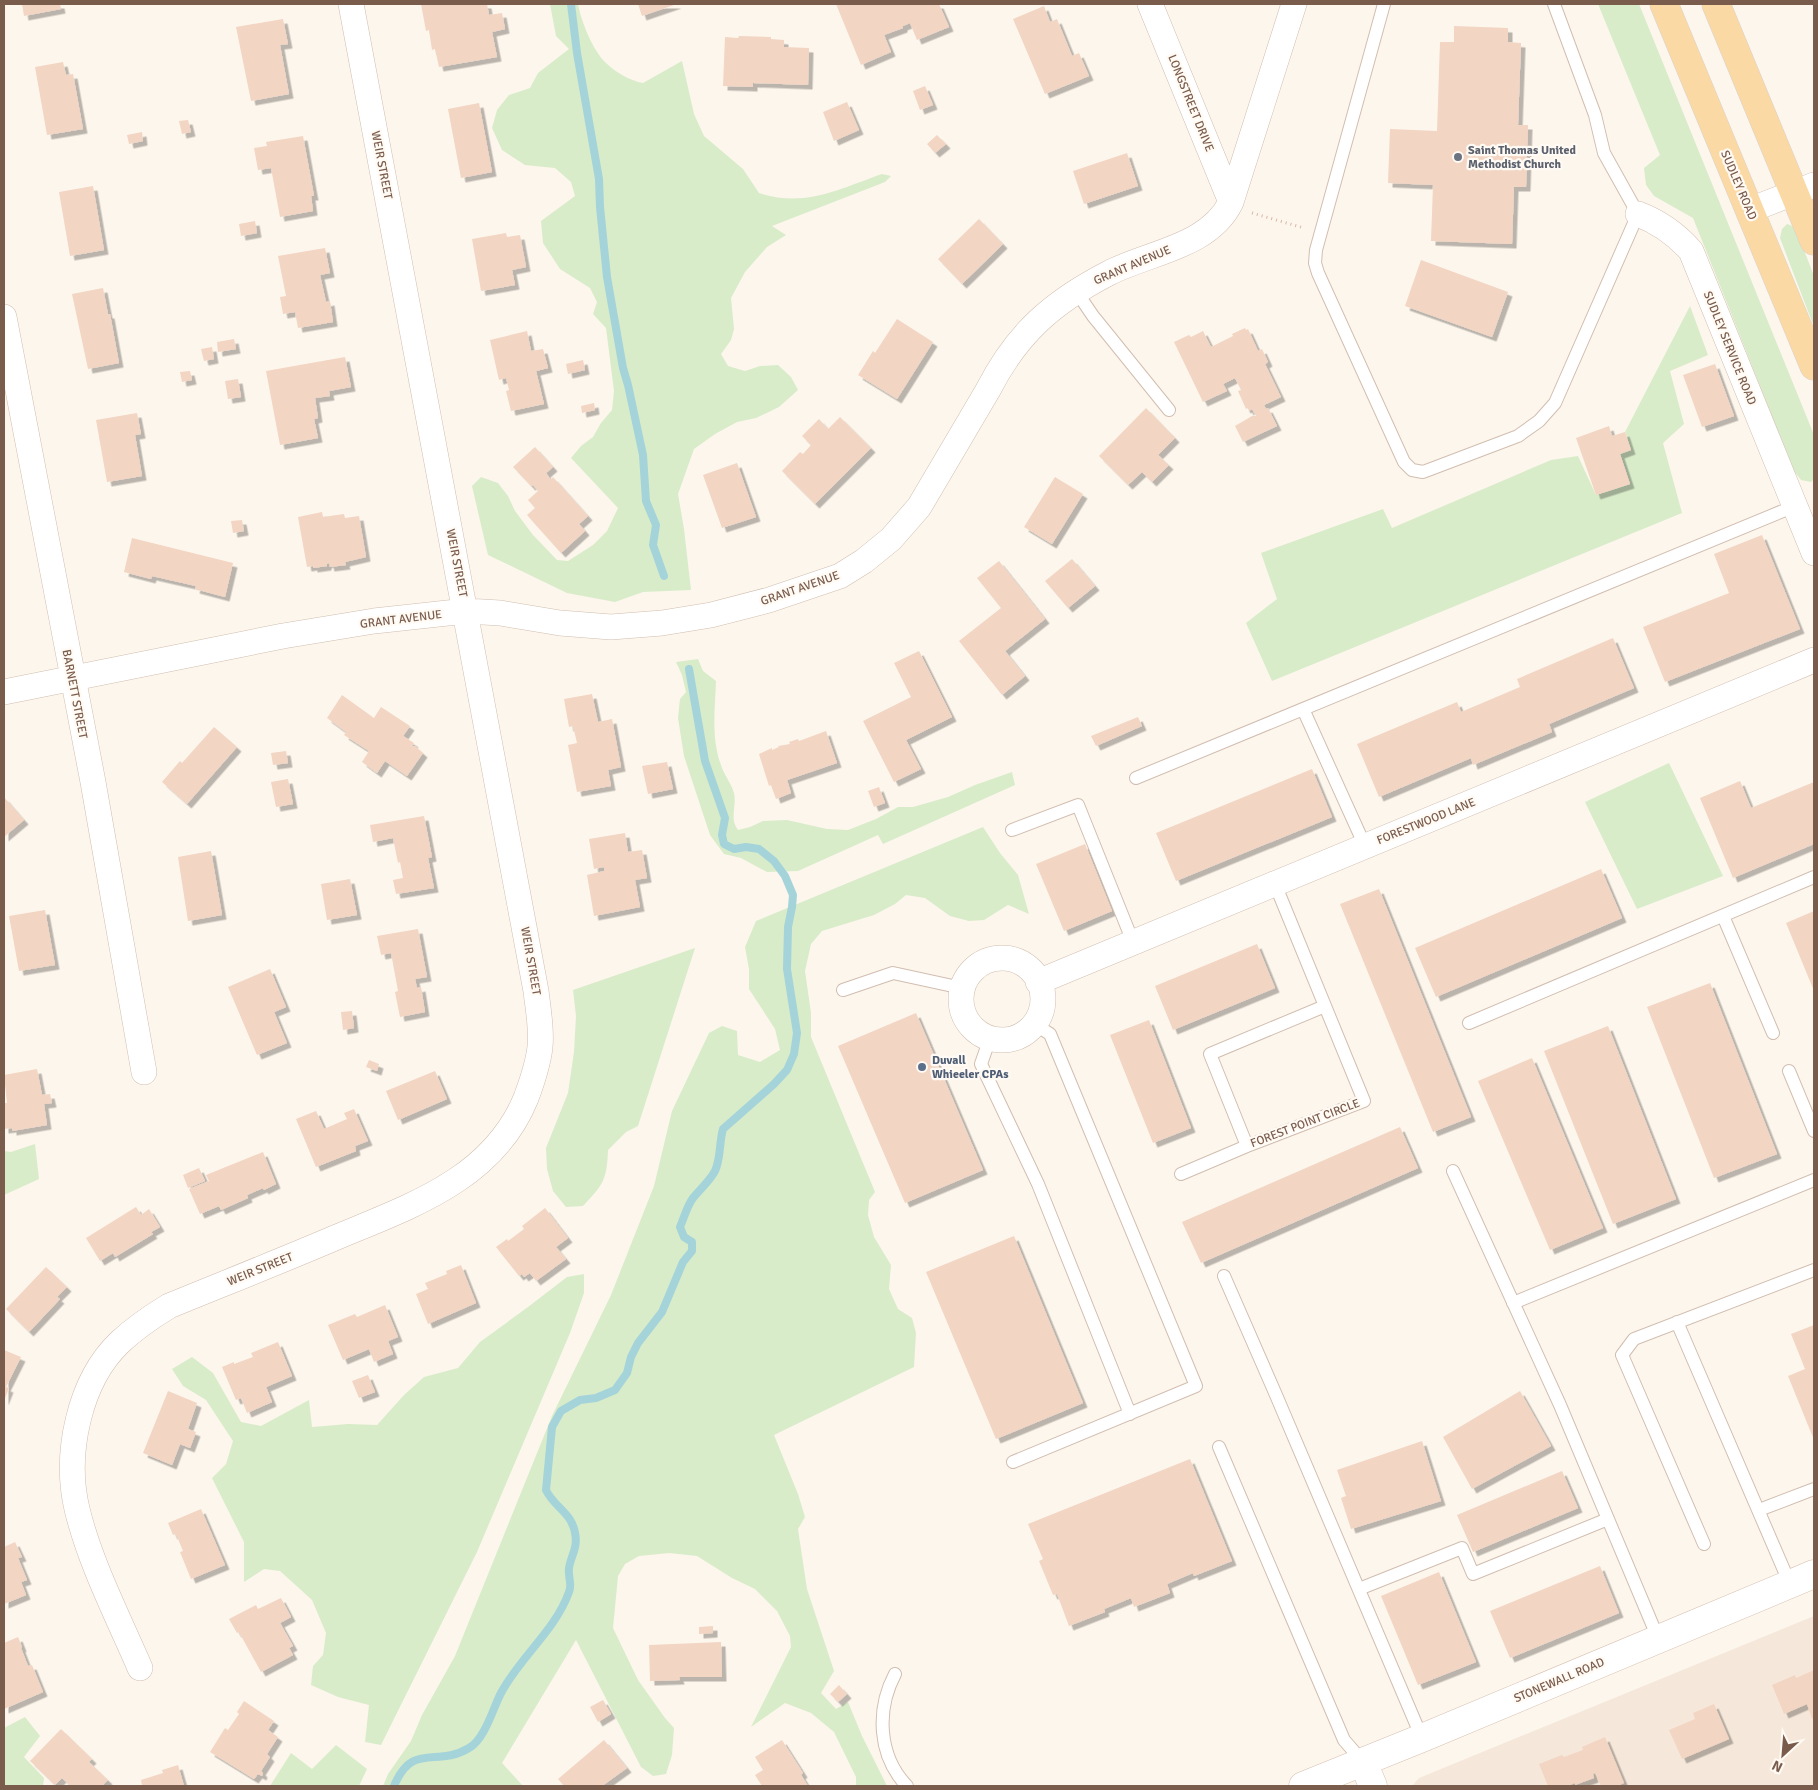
<svg xmlns="http://www.w3.org/2000/svg" width="1818" height="1790" font-family="Signika,sans-serif">
  <defs>
    <filter id="shadow"><feDropShadow dx="4.5" dy="4.5" stdDeviation="0" flood-color="#0004"/></filter>
  </defs>
  <rect width="100%" height="100%" fill="#fdf6ec"/>
  <path fill="#f5e8da" d="M1814 1616V1786H1412L1419 1778Z"/>
  <path fill="#d8ecc9" d="M550 4H578C581 21 593 51 606 63 615 72 631 81 643 83L682 61 694 114 704 136 743 169 759 193C805 208 839 189 882 174L891 176 885 182 772 226 786 235 767 247 745 272 731 298 734 329 731 340 721 354 728 366 745 371 760 366 778 365 791 377 798 390 779 407 756 418 737 422 715 434 694 449 678 494 684 529 691 590 643 592 615 602 567 593 488 555 472 486 481 477 498 483 508 496 515 511 533 535 557 560 568 561 593 545 607 531 618 508 571 458 581 446 593 437 601 423 612 410 614 391 606 328 593 314 597 302 590 288 560 269 543 243 541 221 575 196 571 182 555 168 525 165 502 150 492 128 497 110 509 95 530 88 538 73 569 49 556 36Z
    M1598 4H1639L1814 435V479L1811 482 1801 480 1794 471 1693 218 1654 196 1646 185 1644 168 1660 155Z
    M1787 224 1795 227 1814 276V327L1780 238 1782 229Z
    M1690 306 1708 355 1670 371 1684 424 1663 443 1682 513 1272 681 1246 623 1277 599 1261 553 1383 509 1392 528 1551 460 1578 456 1596 495 1630 484 1620 454 1631 450 1625 432Z
    M698 659 703 671 716 681C715 709 711 738 721 765 724 775 731 783 734 793 737 807 729 818 738 830L750 827 763 821 787 820 827 829 848 830 876 819 898 807H913L948 797 975 785 1012 772 1015 785 883 844 878 835 798 871 767 872 741 858 724 854 710 835 684 756 678 718 680 699 686 692 682 675 676 662Z
    M1669 763 1723 876 1637 909 1585 802Z
    M983 827 1000 853 1018 875 1029 914 1008 905 984 920 969 921 950 916 925 898 906 895 895 904 874 915 822 931 811 944 805 971 811 1013V1037L875 1192 869 1200 868 1215 874 1237 891 1265 889 1289 898 1309 912 1318 916 1333 914 1367 774 1435 798 1494 805 1517 798 1529 807 1589 834 1671 821 1693 836 1709 848 1702 862 1736 887 1786H856V1777L834 1732 811 1713 785 1703 751 1727 791 1647 790 1636 777 1611 755 1589 732 1578 697 1556 669 1553 639 1556 625 1564 618 1576 613 1628 638 1680 665 1718 674 1728 672 1755 666 1774 653 1776 641 1767 576 1640 502 1763 523 1786H383L388 1774 411 1741 422 1715 455 1656 552 1416 611 1295 654 1186 672 1111 709 1033 722 1026 737 1031 738 1055 760 1062 780 1050 775 1029 749 989V969L745 947 756 921Z
    M695 948 638 1126 626 1132 608 1150C607 1180 603 1185 583 1206L566 1207 553 1191 547 1169 546 1148 568 1093 574 1052 576 1016 573 990Z
    M35 1144 39 1179 4 1195V1151L11 1152Z
    M584 1274V1293L570 1333 477 1552 381 1745 365 1742 369 1705 338 1697 311 1685 313 1666 323 1655 326 1633 312 1600 280 1571 264 1569 244 1582V1542L212 1478 226 1464 233 1441 206 1400 183 1386 172 1369 192 1357 213 1373 241 1422 261 1426 309 1400 312 1427 348 1424 377 1425 404 1395 424 1377 458 1368 480 1342 528 1307 567 1277Z
    M25 1717 40 1736 24 1757 44 1778 43 1786H4V1728Z
    M336 1745 367 1769 359 1786H270L291 1753 312 1769Z"/>
  <g fill="none" stroke-linecap="round" stroke-linejoin="round">
    <path stroke="#a5d3da" stroke-width="8" d="M571 4 577 53 599 179 600 207 607 277 623 368 628 385 643 455 646 501 656 525 653 545 664 576
      M394 1786C413 1741 436 1768 469 1748 485 1739 493 1708 501 1693 520 1657 555 1631 569 1592 572 1585 569 1580 569 1573 567 1561 579 1550 575 1533 572 1513 553 1506 546 1490L552 1427 561 1411 580 1400 596 1398 615 1390 627 1373 631 1357 638 1343 662 1312 683 1262 692 1251V1242L684 1237 680 1227C684 1218 687 1206 693 1198 700 1189 709 1182 715 1171 721 1158 719 1143 723 1129L774 1084 787 1070 794 1054 797 1033 787 969 788 927 792 907 793 895 785 876 774 861 759 849 746 847 734 849 724 844 722 835 725 818 705 761 689 669"/>
  </g>
  <path fill="#f3d5c3" filter="url(#shadow)" d="M22 4H60L61 9 24 16Z
    M421 4H487L489 15 502 13 505 29 492 32 497 57 439 67 435 49 432 50 429 30 426 31Z
    M638 4H677L642 16Z
    M836 4H939L949 27 917 40 910 23 903 26V28L884 35 891 52 861 65Z
    M1044 6 1050 22 1057 19 1072 56 1079 53 1089 76 1045 94 1013 19Z
    M283 19 288 44 280 45 289 94 251 101 236 27Z
    M1454 26 1508 28V42L1521 43 1518 125H1528L1526 187H1514L1512 244 1431 241 1433 185 1388 183 1390 129 1437 131 1440 42H1454Z
    M739 36 771 37V39L784 40V47L809 48 808 85 753 83V87L723 86 725 37 738 38Z
    M63 62 66 75 73 74 83 129 47 135 35 67Z
    M925 86 933 105 920 110 913 91Z
    M847 102 859 130 834 141 823 112Z
    M479 103 492 172 461 178 448 109Z
    M188 120 191 132 182 134 179 121Z
    M142 132 143 141 129 144 127 135Z
    M937 135 946 144 935 153 927 144Z
    M303 136 314 196H311L313 211 280 217 271 168 258 170 254 148 267 146 266 142Z
    M1127 153 1138 186 1084 204 1073 171Z
    M93 186 104 250 70 256 59 192Z
    M979 219 1003 244 962 284 938 259Z
    M255 221 257 233 241 236 239 224Z
    M506 233 507 237 520 235 526 267 512 270 515 285 481 291 472 239Z
    M325 248 330 273 320 275 326 302 330 301 333 322 298 328 295 312 283 314 280 297 286 296 278 256Z
    M1421 260 1508 292 1492 337 1405 306Z
    M103 288 108 314H110L119 363 88 369 72 294Z
    M897 319 933 342 897 399 858 375 873 351 875 353Z
    M1245 328 1246 330 1248 329 1258 351 1262 349 1268 362 1265 364 1281 397 1264 405 1266 409 1268 408 1277 426 1243 442 1235 426 1252 416H1256L1252 409 1249 411 1248 408 1246 409 1238 391 1241 390 1235 378 1223 384 1227 391 1203 402 1174 342 1189 335 1191 337 1203 331 1211 347 1233 336 1232 334Z
    M527 331 531 351 543 349 548 368 536 371 544 404 511 411 506 391 509 390 506 378 499 380 490 340Z
    M234 339 236 349 218 352 217 342Z
    M212 347 214 359 204 361 201 349Z
    M345 357 351 387 329 391 330 396 315 398 318 418 314 419 318 438 280 445 266 371Z
    M583 360 585 370 568 374 566 364Z
    M1715 364 1734 416 1702 427 1683 375Z
    M190 371 192 380 182 382 180 372Z
    M238 379 241 397 228 399 225 381Z
    M594 403 595 410 582 413 581 406Z
    M1146 408 1175 438 1158 455 1169 465 1152 482 1142 472 1128 485 1099 456Z
    M137 413 141 434 135 435 142 476 107 482 96 420Z
    M840 417 871 448 815 504 782 471 800 452 803 454 811 445 802 436 819 419 828 429Z
    M1609 426 1612 436 1625 432 1631 450 1620 454 1630 484 1596 495 1576 438Z
    M535 447 553 467 546 473 551 480 553 477 588 516 579 524 585 531 561 553 527 515 535 508 528 500 538 491 533 485 531 486 513 467Z
    M737 463 756 517 722 528 703 475Z
    M1055 477 1083 494 1052 544 1024 527Z
    M322 512 323 517 344 514 345 518 359 516 366 557 345 562 346 565 330 567 329 563 327 564V566L313 568V566L307 567 298 517Z
    M242 520 244 531 233 533 231 521Z
    M1762 535 1800 629 1665 682 1643 627 1729 593 1714 554Z
    M132 538 233 563 225 597 195 589 196 586 152 576 151 579 124 572Z
    M1072 559 1095 586 1068 608 1045 581Z
    M999 561 1045 619 1005 651 1025 676 1002 695 959 641 1001 608 977 578Z
    M1613 638 1634 688 1549 724 1552 732 1473 765 1471 758 1379 797 1357 744 1457 702 1461 712 1520 687 1517 679Z
    M919 651 952 717 906 740 921 769 894 782 863 721 911 697 894 663Z
    M592 694 598 722 612 719 621 767 608 770 611 786 577 792 568 745 577 743 573 726 569 727 564 699Z
    M342 695 374 718 381 707 410 726 403 736 414 743 412 746H415L423 753 407 776 385 761 377 773 362 762 369 751 344 735 346 732 327 718Z
    M1138 717 1142 726 1096 746 1091 736Z
    M214 727 237 747 187 804 162 782 180 761 182 763Z
    M826 731 837 763 787 780 791 793 776 799 771 785 769 786 759 754 772 748V750L779 747 778 746 790 744 789 742 798 739 799 741Z
    M286 751 288 763 273 765 271 753Z
    M667 762 673 789 648 794 642 766Z
    M1312 769 1332 817 1176 881 1156 833Z
    M288 779 293 804 276 807 271 782Z
    M1740 781 1751 808 1814 782V844L1733 878 1700 798Z
    M879 787 885 803 874 807 868 791Z
    M4 797 24 820 4 837Z
    M424 816 432 857 428 858 434 888 396 894 393 880 403 878 400 862 398 863 393 838 373 842 370 825Z
    M625 833 628 852 642 850 647 878 635 880 640 907 594 916 587 875 604 871V867L594 869 589 839Z
    M1085 844 1112 911 1064 931 1036 864Z
    M211 851 222 915 188 921 178 857Z
    M1601 869 1622 918 1436 997 1415 948Z
    M350 879 357 915 327 920 321 884Z
    M1379 889 1471 1117 1433 1132 1340 904Z
    M45 910 55 965 19 971 9 916Z
    M1814 911V991L1786 923Z
    M418 929 427 977 415 979 417 988 421 987 425 1012 400 1017 395 992 398 991 391 953 381 955 377 936Z
    M1257 944 1275 988 1173 1030 1155 986Z
    M270 969 286 1007 274 1012 287 1043 257 1055 228 987Z
    M1710 983 1777 1154 1714 1178 1647 1007Z
    M352 1011 354 1028 343 1030 341 1012Z
    M916 1013 983 1170 905 1203 838 1046Z
    M1149 1020 1191 1128 1153 1143 1110 1035Z
    M1608 1026 1676 1199 1613 1224 1544 1051Z
    M1532 1058 1603 1228 1550 1250 1478 1081Z
    M369 1060 379 1064 377 1071 366 1067Z
    M37 1069 42 1095 50 1094 52 1103 44 1104 47 1125 12 1131V1128L4 1129V1103H7L4 1075Z
    M435 1071 447 1099 398 1120 386 1091Z
    M354 1109 368 1141 355 1146 356 1151 316 1167 296 1119 316 1111 324 1129 347 1119 344 1113Z
    M1400 1127 1418 1168 1201 1263 1182 1222Z
    M263 1152 276 1184 264 1190 263 1188 247 1195 248 1198 221 1210 219 1206 200 1214 189 1189 209 1181 206 1175Z
    M199 1168 205 1181 188 1188 183 1175Z
    M136 1207 141 1215 149 1209 160 1227 151 1232 153 1234 115 1257 113 1253 100 1261 86 1238Z
    M545 1208 568 1238 556 1247 566 1259 536 1281 530 1273 524 1277 522 1274 519 1276 496 1247 507 1239 508 1241 524 1229 522 1226Z
    M1014 1236 1083 1403 996 1439 926 1272Z
    M461 1265 476 1303 428 1324 416 1294 428 1289 425 1283 447 1274 446 1271Z
    M46 1267 67 1287 57 1297 60 1299 29 1332 6 1309Z
    M385 1305 398 1337 388 1341 393 1354 374 1362 369 1349 343 1360 328 1325 355 1314 357 1317Z
    M1814 1325V1440L1788 1376 1805 1369 1791 1334Z
    M278 1342 292 1376 266 1387 272 1402 247 1413 241 1398 236 1400 222 1367 234 1362V1364L253 1357 251 1353Z
    M4 1350 21 1357 6 1387 9 1388 4 1401Z
    M368 1375 375 1392 359 1398 352 1381Z
    M168 1391 197 1403 188 1429 196 1432 190 1448 180 1444 172 1465 143 1453Z
    M1520 1391 1551 1446 1472 1489 1443 1437Z
    M1422 1441 1441 1501 1351 1529 1341 1498 1346 1496 1337 1470Z
    M1190 1459 1232 1561 1194 1576 1193 1573 1167 1584 1170 1593 1134 1607 1131 1598 1104 1609 1105 1612 1069 1626 1057 1594 1053 1595 1039 1561 1043 1559 1028 1524Z
    M1562 1471 1578 1508 1473 1552 1457 1515Z
    M201 1509 225 1565 191 1579 180 1552 183 1551 176 1534 173 1535 168 1523Z
    M15 1542 22 1557 18 1558 27 1580 21 1582 26 1595 4 1604V1547Z
    M1600 1566 1619 1613 1510 1658 1490 1611Z
    M1439 1572 1476 1662 1418 1685 1381 1596Z
    M281 1598 291 1617 280 1623 293 1646 289 1648 293 1655 261 1672 239 1632 237 1633 229 1619 256 1605 258 1609Z
    M713 1626V1633L699 1634V1627Z
    M18 1637 22 1647 21 1648 28 1666 32 1665 43 1692 4 1709V1643Z
    M721 1642 722 1677H679L680 1680 650 1681 649 1645Z
    M1814 1670V1718L1812 1719 1807 1704 1784 1714 1772 1685 1795 1675 1796 1678Z
    M839 1685 847 1694 838 1702 830 1694Z
    M603 1700 611 1714 598 1722 590 1707Z
    M244 1701 274 1721 268 1730 278 1737 267 1754 270 1757 261 1771 263 1773 262 1776 258 1774 254 1779 210 1752 225 1728 228 1730 239 1714 237 1712Z
    M1714 1704 1729 1739 1682 1759 1669 1730 1695 1719 1693 1713Z
    M61 1729 92 1759 89 1762 108 1780 102 1786H70L62 1778 55 1785 30 1761Z
    M1605 1737 1624 1783 1617 1786H1601L1595 1773 1593 1774 1594 1778 1575 1785V1783L1567 1786H1548L1539 1764 1562 1755 1564 1757 1583 1750 1582 1747Z
    M604 1740 627 1768 602 1786H564L558 1779Z
    M782 1740 803 1773 801 1775 808 1786H762L755 1775 763 1770 755 1757Z
    M178 1765 184 1786H142L141 1780 163 1773 162 1770Z"/>
  <g fill="none" stroke-linecap="round" stroke-linejoin="round">
    <defs>
      <path id="lane" d="M1384 4 1316 250 1315 263 1318 273 1404 462 1412 470 1423 472 1518 436 1539 421 1555 403 1638 214 1604 153 1595 115 1554 4
        M1076 291 1093 316 1169 410
        M1303 709 1365 846
        M1136 778 1795 506
        M1012 830 1078 805 1133 942
        M1275 884 1364 1101 1247 1146 1210 1054 1325 1006
        M1723 916 1773 1033
        M843 990 893 973 962 988
        M1469 1023 1814 877
        M990 1038 981 1064 1038 1184 1130 1414
        M1789 1071 1814 1131
        M1453 1171 1560 1405 1658 1638
        M1181 1174 1247 1146
        M1224 1276 1276 1395 1422 1738
        M1513 1303 1814 1180
        M1677 1322 1790 1584
        M1219 1447 1344 1740 1363 1762
        M1013 1462 1196 1386 1050 1034 1034 1024
        M1759 1510 1814 1489
        M1704 1544 1622 1355 1634 1339 1814 1270
        M1359 1589 1462 1548 1473 1574 1608 1519
        M895 1674C876 1710 878 1756 907 1786"/>
      <path id="street" d="M1150 4 1231 202
        M1750 210 1814 185
        M1638 214C1659 222 1676 234 1691 251L1814 553
        M4 317 93 782 144 1072
        M4 692 283 636 374 621 466 611 500 613 560 623 611 627 662 623 711 615 769 600 840 576 864 561 891 539 919 507 988 390C1017 333 1053 302 1109 273 1150 252 1209 247 1231 202L1294 4
        M961 999a41 41 0 1 1 82 0a41 41 0 1 1-82 0Z
        M1038 982 1814 660
        M140 1668C118 1617 90 1563 77 1509 64 1454 79 1381 120 1342 135 1328 151 1317 169 1306 225 1283 281 1261 337 1237 411 1206 493 1179 526 1098 532 1082 538 1065 540 1047 542 1029 538 1009 536 991L351 4"/>
      <path id="secondary" d="M1363 1762 1373 1786
        M1303 1786 1422 1738 1814 1574"/>
      <path id="primary" d="M1664 4 1814 366
        M1716 4 1814 241"/>
    </defs>
    <use href="#lane" stroke="#d1beb0" stroke-width="14"/>
    <use href="#street" stroke="#d1beb0" stroke-width="26"/>
    <use href="#secondary" stroke="#d6c0b0" stroke-width="29"/>
    <use href="#primary" stroke="#dad1cd" stroke-width="29"/>
    <path stroke="#d9b8a5" stroke-width="3" stroke-dasharray="1 4" stroke-linecap="butt" d="M1252 213 1304 228"/>
    <use href="#lane" stroke="#fff" stroke-width="12"/>
    <use href="#street" stroke="#fff" stroke-width="25"/>
    <use href="#secondary" stroke="#fff" stroke-width="28"/>
    <use href="#primary" stroke="#fbd9a5" stroke-width="28"/>
  </g>
  <circle fill="#6b7280" stroke="#fffaf3" stroke-width="2" cx="1458" cy="157" r="5"/>
  <circle fill="#5c6f8a" stroke="#fffaf3" stroke-width="2" cx="922" cy="1067" r="5"/>
  <g text-anchor="middle" stroke-width="4.5" stroke-linejoin="round" paint-order="stroke">
    <g font-size="12" fill="#7a5c4d" stroke="#fffaf3">
      <text transform="translate(1191 103) rotate(68)" y="4">LONGSTREET DRIVE</text>
      <text transform="translate(382 165) rotate(79)" y="4">WEIR STREET</text>
      <text transform="translate(1739 185) rotate(67)" y="4">SUDLEY ROAD</text>
      <text transform="translate(1132 265) rotate(-23)" y="4">GRANT AVENUE</text>
      <text transform="translate(1730 348) rotate(68)" y="4">SUDLEY SERVICE ROAD</text>
      <text transform="translate(457 563) rotate(79)" y="4">WEIR STREET</text>
      <text transform="translate(800 588) rotate(-19)" y="4">GRANT AVENUE</text>
      <text transform="translate(401 619) rotate(-7)" y="4">GRANT AVENUE</text>
      <text transform="translate(75 694) rotate(79)" y="4">BARNETT STREET</text>
      <text transform="translate(1426 821) rotate(-22)" y="4">FORESTWOOD LANE</text>
      <text transform="translate(531 961) rotate(80)" y="4">WEIR STREET</text>
      <text transform="translate(1305 1123) rotate(-21)" y="4">FOREST POINT CIRCLE</text>
      <text transform="translate(260 1269) rotate(-22)" y="4">WEIR STREET</text>
      <text transform="translate(1559 1680) rotate(-23)" y="4">STONEWALL ROAD</text>
    </g>
    <g font-size="12" font-weight="bold" fill="#5b616d" stroke="#fffaf3" text-anchor="start">
      <text x="1468" y="154">Saint Thomas United<tspan x="1468" dy="14">Methodist Church</tspan></text>
    </g>
    <g font-size="12" font-weight="bold" fill="#4e5e75" stroke="#fffaf3" text-anchor="start">
      <text x="932" y="1064">Duvall<tspan x="932" dy="14">Whieeler CPAs</tspan></text>
    </g>
  </g>
  <rect width="1818" height="1790" fill="none" stroke="#7a5c4d" stroke-width="10"/>
  <g transform="translate(1783 1755) rotate(206)" stroke="#fffaf3" stroke-width="4" paint-order="stroke">
  <path d="M0-4L9 19L0 12L-9 19Z" fill="#7a5c4d"/>
  <text y="-8" font-size="14" font-weight="bold" text-anchor="middle" fill="#7a5c4d">N</text>
  </g>
</svg>
